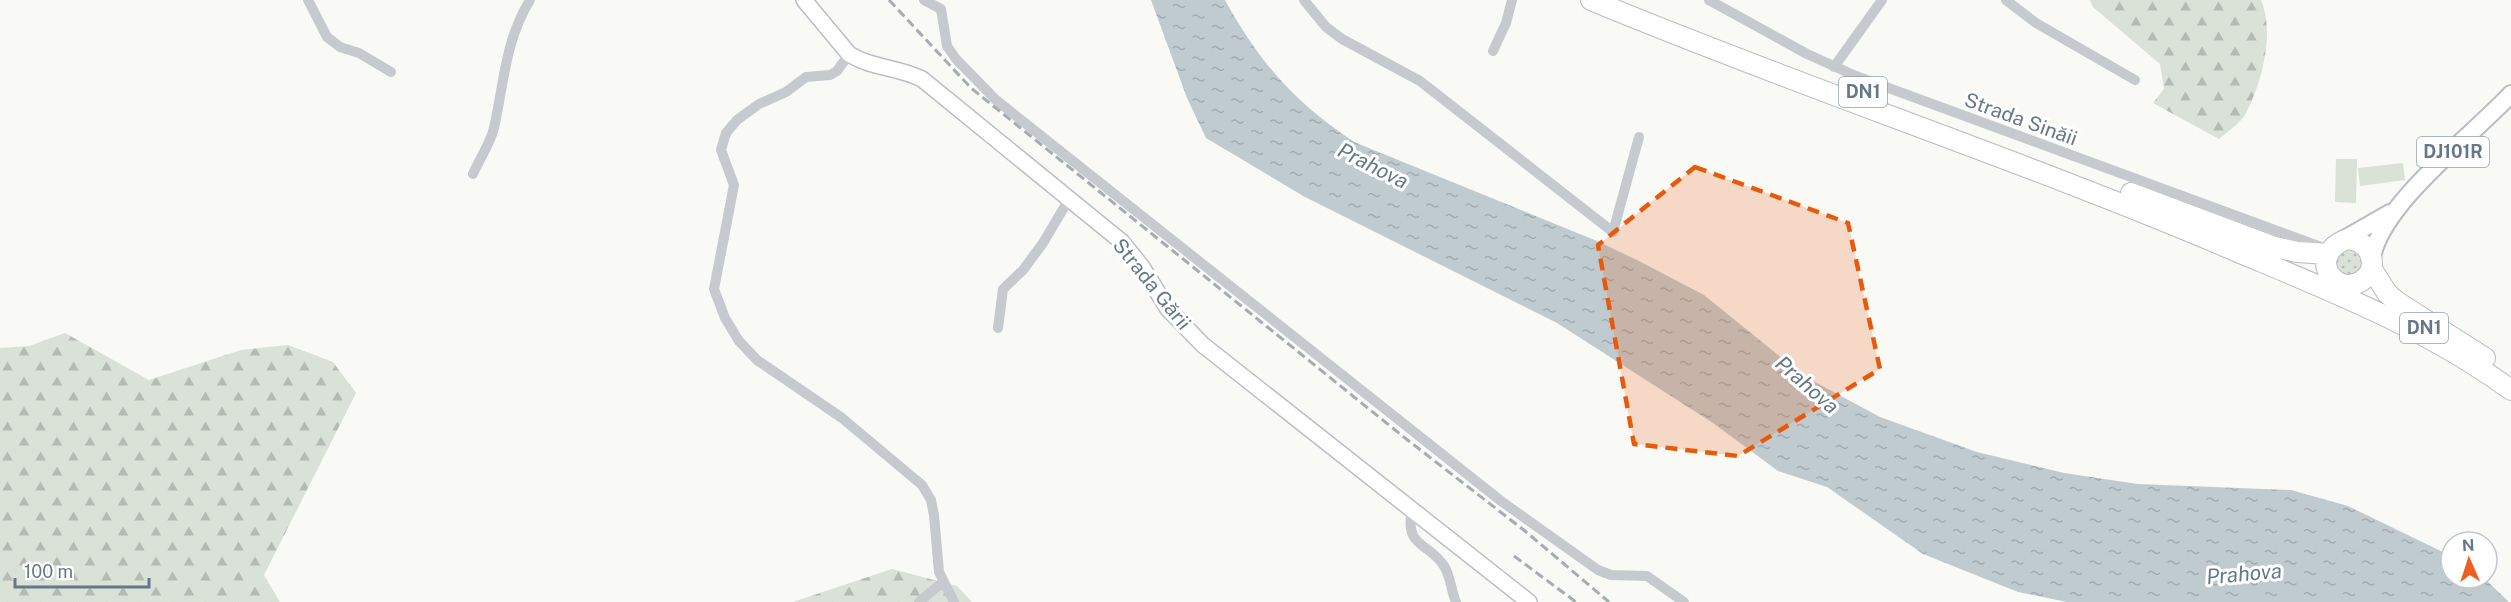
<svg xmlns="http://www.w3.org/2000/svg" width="2511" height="602" font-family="'Public Sans',sans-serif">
  <defs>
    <pattern id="grass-dots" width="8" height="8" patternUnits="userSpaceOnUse" patternTransform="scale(1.5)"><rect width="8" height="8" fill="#dae1d7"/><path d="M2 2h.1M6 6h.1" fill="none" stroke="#b5bbb4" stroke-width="1.8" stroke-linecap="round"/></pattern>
    <pattern id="forest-firs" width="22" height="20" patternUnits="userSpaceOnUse" patternTransform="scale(1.5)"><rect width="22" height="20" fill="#dae1d7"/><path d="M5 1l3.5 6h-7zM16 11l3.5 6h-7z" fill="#b5bbb4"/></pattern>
    <pattern id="water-ripples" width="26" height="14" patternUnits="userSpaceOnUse" patternTransform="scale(1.5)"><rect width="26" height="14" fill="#c0cbd0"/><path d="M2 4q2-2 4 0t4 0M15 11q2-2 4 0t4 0" fill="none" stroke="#a0aaaf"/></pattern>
  </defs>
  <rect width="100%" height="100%" fill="#f9f9f6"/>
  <path fill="url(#grass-dots)" d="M2349 247 2363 254 2361 273 2345 277 2334 265 2339 251Z"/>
  <path fill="url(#forest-firs)" d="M2090 0H2261C2275 33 2262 82 2246 113 2241 123 2227 132 2219 139L2153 103 2164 89 2160 64 2093 7Z
    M65 333 149 380 241 350 288 345 333 362 356 393 264 575 280 602H0V348L29 346Z
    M892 569 957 586 972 602H793Z"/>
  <path fill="#dae1d7" d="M2336 159H2357L2356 203 2335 202Z
    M2403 163 2405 180 2360 186 2358 168Z"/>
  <path fill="url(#water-ripples)" d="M1151 0H1225C1259 62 1295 103 1354 142L1597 241 1639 261 1704 295 1804 376 1880 417 1977 452 2064 473 2138 484 2291 490 2348 506 2451 556V578H2484L2509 602H2067L2018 592 1923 554 1827 487 1778 471 1713 423 1557 323 1305 197 1206 138 1187 98Z"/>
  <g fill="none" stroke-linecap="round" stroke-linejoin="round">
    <defs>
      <path id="secondary" d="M804 0 849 54C871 68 898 67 922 79L1122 242 1142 267 1168 309 1203 345 1529 602"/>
      <path id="primary" d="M2341 241 2390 213
        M2372 257C2383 202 2472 136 2511 94"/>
      <path id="highway" d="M1591 0C1800 87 2016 158 2224 246 2323 288 2424 326 2511 390
        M2131 193 2275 247 2297 252 2328 254
        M2372 269 2387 293 2396 301 2485 358
        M2346 285C2379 285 2381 244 2349 239 2330 243 2317 264 2334 279 2339 284 2346 285 2352 288"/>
    </defs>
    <use href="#secondary" stroke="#babfc4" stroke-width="18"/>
    <use href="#primary" stroke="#b9bdc1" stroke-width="20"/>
    <use href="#highway" stroke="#b8bcbf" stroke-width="22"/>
    <path stroke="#c6cace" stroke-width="10" d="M308 0 327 37 340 47 359 53 391 72
      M924 0 941 9 947 46 956 59 996 100 1501 501 1598 570 1611 575 1647 576 1684 602
      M1304 0 1326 27 1342 39 1420 81 1613 232 1639 137
      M1709 0 1807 54 1856 76 2324 248
      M2006 0 2036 23 2135 80
      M1493 51 1506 23 1512 0
      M849 54 837 71 830 75 806 77 786 92 759 104 737 120 726 133 721 150 734 185 714 289 725 318 739 341 757 360 842 418 922 485 931 500 934 515 939 572 954 602
      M1834 67 1882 0
      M473 174C479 160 490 144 494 128 504 83 505 41 530 0
      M998 328 1003 289 1023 270 1043 243 1069 199
      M1412 510C1404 548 1429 542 1444 566 1451 577 1451 591 1456 602
      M919 602 943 582"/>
    <use href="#secondary" stroke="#fff" stroke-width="15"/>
    <use href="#primary" stroke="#fff" stroke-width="16"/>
    <use href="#highway" stroke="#fff" stroke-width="20"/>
    <path stroke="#a6acb3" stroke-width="3" stroke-dasharray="9 4.5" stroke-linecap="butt" d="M889 0 971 88 1405 438 1525 531 1609 602
      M1514 556 1576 602"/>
  </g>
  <path fill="#e8590c" fill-opacity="0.2" stroke="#e8590c" stroke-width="4.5" stroke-dasharray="12 8" stroke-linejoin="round" d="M1695 167 1848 223 1880 369 1738 456 1634 444 1598 245Z"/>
  <g text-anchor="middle" stroke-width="6" stroke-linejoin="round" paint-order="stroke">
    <g fill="#fff" stroke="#94a0ac" stroke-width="1.5">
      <rect x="1839" y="77" width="48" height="30" rx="4.5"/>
      <rect x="2417" y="137" width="72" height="30" rx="4.5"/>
      <rect x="2400" y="313" width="48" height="30" rx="4.5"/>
    </g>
    <g font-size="18" font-weight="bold" fill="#667789">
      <text x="1863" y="98">DN1</text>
      <text x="2453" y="158">DJ101R</text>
      <text x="2424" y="334">DN1</text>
    </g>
    <g font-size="20" fill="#667789" stroke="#fff">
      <text transform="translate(2021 119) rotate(20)" y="7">Strada Sinăii</text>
      <text transform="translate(1152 284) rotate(51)" y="7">Strada Gării</text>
    </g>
    <g font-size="21" font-style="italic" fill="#627984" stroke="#fff">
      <text transform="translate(1373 166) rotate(27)" y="7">Prahova</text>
      <text transform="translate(1807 385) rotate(41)" y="7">Prahova</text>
      <text transform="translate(2244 574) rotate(-5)" y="7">Prahova</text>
    </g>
  </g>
  <g transform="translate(2469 560) rotate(357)"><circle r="28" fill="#ffffff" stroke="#c2c9d0" stroke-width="1.5"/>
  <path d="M0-4.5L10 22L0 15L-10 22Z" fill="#ef5e20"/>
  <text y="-9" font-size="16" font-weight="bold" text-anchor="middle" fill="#667789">N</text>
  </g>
  <path d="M15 578v9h134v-9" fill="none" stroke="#667789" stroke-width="3"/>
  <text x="24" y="578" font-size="18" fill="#667789" stroke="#ffffff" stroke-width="4.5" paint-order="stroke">100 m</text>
</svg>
